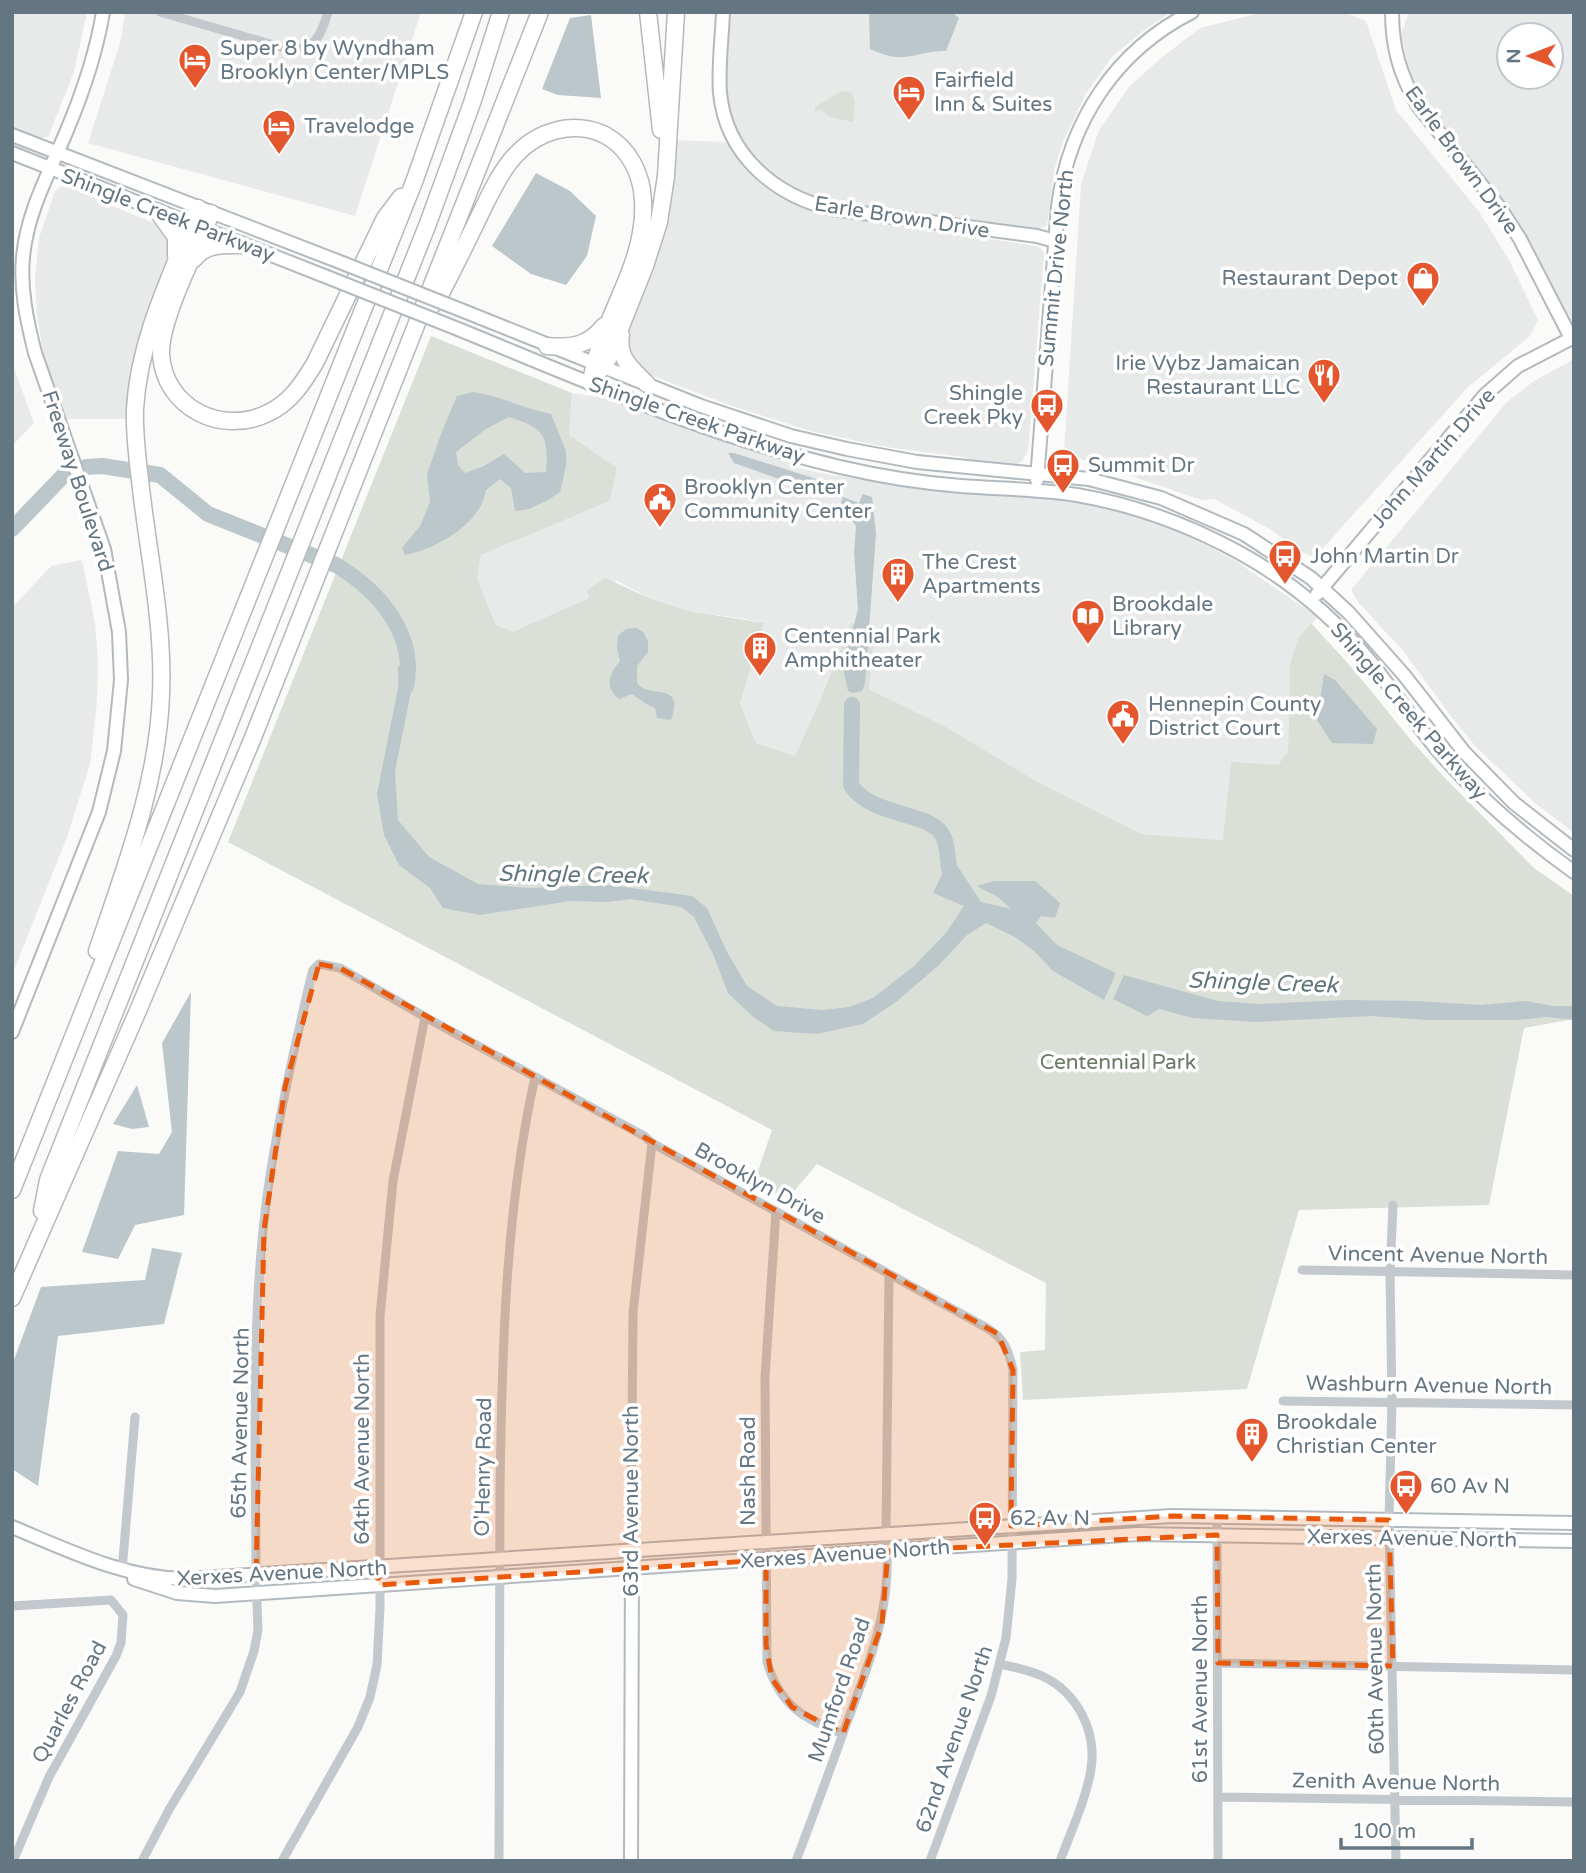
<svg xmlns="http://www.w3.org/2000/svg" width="1586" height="1873" font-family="'Varela Round',sans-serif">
  <rect width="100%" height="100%" fill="#fafaf8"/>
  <path fill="#e8e9e9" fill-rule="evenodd" d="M12 12H87L74 72 48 137 39 138 12 129Z
    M125 12H421L355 216 88 143 121 40Z
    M729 12H1171L1143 31 1112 57 1085 95 1063 142 1054 171 1048 220 1046 226 1038 229 841 206 813 199 785 186 765 170 745 147 731 118 726 85Z
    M1264 12H1344L1366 21 1396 110 1480 213 1509 260 1538 320 1530 336 1467 388 1315 557 1298 551 1272 530 1214 499 1201 500 1064 453 1081 184 1099 130 1129 87 1161 58 1200 28Z
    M1409 12H1574V330L1527 237 1506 203 1423 102 1411 79 1401 34ZM1509 35H1551V77H1509Z
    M673 140 727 142 739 160 759 183 784 200 821 214 1036 246 1042 249 1044 254 1028 451 1022 461 1014 466 986 465 963 457 886 447 810 431 729 405 635 369 624 337 628 323 657 257 668 212Z
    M65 184 76 186 96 199 156 224 166 230 173 243 131 419H65L44 358 37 314 35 280 39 238 55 191Z
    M1574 359V833L1535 803 1476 747 1450 715 1404 652 1358 602 1351 590 1507 402 1534 381Z
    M12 363 34 423 12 446Z
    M572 393 605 398 791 461 797 468 831 475 987 495 1069 498 1169 526 1234 560 1318 617 1298 638 1290 664 1288 751 1278 765 1231 763 1224 840 1142 834 1036 781 946 727 869 689 875 627 822 696 795 756 756 743 740 704 764 623 746 619 689 611 651 599 617 581 589 595V598L513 633 496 625 477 579 481 555 610 501 617 468 569 435Z
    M82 560 95 623 98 661 97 702 90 764 67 837 12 975V608L51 566Z"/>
  <path fill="#dadfd7" d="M842 91 851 92 855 101 853 122 830 117 821 109 815 112V107Z
    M431 336 572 393 569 435 617 468 610 501 481 555 477 579 496 625 513 632 589 598 587 590 605 578 651 599 689 611 764 623 740 704 756 743 795 756 822 696 851 623 875 628 869 689 946 727 1036 781 1142 834 1223 840 1231 762 1278 765 1288 751 1290 664 1298 638 1311 623 1354 670 1410 739 1443 776 1534 868 1574 896V1019L1524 1028 1489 1205 1299 1210 1247 1389 1023 1400 1020 1352 1045 1350 1046 1283 817 1164 789 1197 753 1185 772 1130 228 842Z"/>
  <path fill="#bbc7cb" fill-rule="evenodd" d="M872 12H952L959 18 946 51C912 51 907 66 870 49L869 15Z
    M591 15 601 98 558 95 542 89 570 18Z
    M536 173 570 191 596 216 587 256 566 285 531 274 492 246Z
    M473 392C501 396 524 409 551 414L566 451V466L560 492 548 500 529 509 515 511 511 488 500 479 486 490C481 524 436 549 405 555L402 548 420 526 430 502 427 474 441 434 457 396ZM509 417C544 428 549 435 546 472L525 473 504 454 484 466 465 473 458 465 456 452 486 429Z
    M728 453H734L813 478 824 484 826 490 819 493 734 463Z
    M863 494 872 497 876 534 865 683 862 691 853 693 848 691 843 668 858 609 854 552 856 526 841 502 843 497 859 503Z
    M637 628 644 633 648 642V652L637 666V683C650 700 685 680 671 720L657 718 655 708C646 705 640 699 632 694L619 699C604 687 609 674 620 661L617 648 618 636 626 629Z
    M398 666 416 667 395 771 398 820 429 857 478 884 528 888 609 885 692 896 707 908 727 952 747 986 777 1006 823 1010 849 1007 873 998 914 966 946 933 964 906 933 893 951 856 981 902 1011 909 998 897 977 886 994 881H1035L1060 903 1055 918 1041 916 1036 923 1057 945 1116 973 1104 1000 1053 971 1034 951 1015 937 986 923 967 935 939 965 896 1002 863 1024 817 1034 774 1031 752 1016 728 993 713 954 694 917 681 907 631 899 607 902 570 901 480 915 443 908 430 888 399 865 384 835 377 794 398 688Z
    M1324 674 1335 680 1377 729 1373 744 1332 743 1317 720Z
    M1124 975 1218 1001 1259 1004 1345 1000 1416 1001 1481 1005 1525 1001 1553 1006H1574V1020L1547 1017 1515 1020H1426L1372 1016 1257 1022 1193 1018 1159 1009 1147 1016 1113 999Z
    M191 992 184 1215 135 1225 118 1259 82 1252 118 1151 159 1154 172 1132 162 1043Z
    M137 1085 149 1127 132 1129 113 1124Z
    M152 1248 182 1253 164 1324 58 1336 38 1486 12 1469V1365L41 1287 145 1280Z"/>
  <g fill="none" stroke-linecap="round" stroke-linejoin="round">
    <path stroke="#bbc7cb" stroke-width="16" d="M12 529 63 476 86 467 102 466 160 475 208 514 336 565C378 590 417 634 406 686
      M852 705 851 785C873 819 933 810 944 838 949 851 947 867 952 881"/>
    <defs>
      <path id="secondary" d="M723 12C722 39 718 66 720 93 726 155 775 196 832 209L1037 236 1055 241
        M1392 12C1392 48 1400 75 1418 106L1500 208 1520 239 1571 338
        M12 135 345 264
        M12 153 322 275
        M466 312 701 406 791 436 847 449 917 462 1089 479 1161 498 1244 534 1311 578 1349 613 1404 675 1464 752 1514 803 1574 850
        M458 329C583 380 708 436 840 467 879 476 921 483 961 486 1000 489 1039 489 1077 495 1135 505 1189 525 1240 553 1289 580 1333 617 1369 660 1393 690 1414 722 1439 752 1479 798 1525 837 1574 872
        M1037 480 1058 206C1069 122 1115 51 1192 12
        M1317 594 1485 395 1518 366 1574 337
        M12 1032 99 812 114 751 121 680 119 632 104 549 35 353C27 321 20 290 23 257 27 213 48 175 65 135 82 95 96 55 103 12
        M12 1527C68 1550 123 1578 185 1579L1172 1516 1574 1523
        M134 1579 177 1593 215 1596 1137 1534 1574 1541
        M631 1861 632 1562"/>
      <path id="highway" d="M648 12 661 130
        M158 212 176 237V256
        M211 213C197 249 160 318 161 354 164 408 222 436 268 413 290 403 303 383 315 363L385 218 401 197
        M194 259C206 243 225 245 243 245
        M427 311 439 297C452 272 465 246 477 221 496 182 512 141 558 130 573 126 591 128 605 135 629 148 642 174 643 201 647 266 599 320 591 383
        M621 335C617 358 632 369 647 384
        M547 346C572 348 588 346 604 326
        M591 383 608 359 645 266 659 222 666 176 676 12
        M97 951C125 868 158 783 161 694 164 626 149 557 141 489 138 462 134 436 135 409 139 338 172 274 198 208
        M12 1190 414 182 474 12
        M42 1211 48 1180 427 226 472 103 501 12
        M12 1298 137 1013 252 740 540 12"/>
    </defs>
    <use href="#secondary" stroke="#b3babf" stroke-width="16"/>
    <use href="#highway" stroke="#b4b9bd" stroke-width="19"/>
    <path stroke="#c3c8cc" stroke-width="9" d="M160 12 284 48C315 51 320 38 328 12
      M1393 1205 1390 1273 1392 1402 1389 1520 1396 1861
      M776 1211 765 1377 767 1662C780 1706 803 1718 843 1734
      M1302 1270 1574 1275
      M1283 1401 1574 1405
      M1217 1516 1218 1861
      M631 1551 633 1313 652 1143
      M122 1571 135 1417
      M12 1606 111 1600 123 1615 121 1643 116 1656 49 1777 13 1861
      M1218 1663 1574 1670
      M1000 1664C1014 1667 1029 1670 1042 1676 1077 1692 1097 1731 1091 1769 1086 1800 1071 1831 1060 1861
      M1218 1797 1574 1802
      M142 1861 170 1808 240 1692 254 1651 258 1630 256 1576C256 1448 250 1317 268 1189 278 1119 294 1050 310 981L313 970 319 964 340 968 425 1017 644 1136 652 1143 987 1328C1004 1338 1009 1351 1013 1370L1012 1579 1006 1638 991 1696 930 1861
      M282 1861 358 1727 370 1697 377 1665 380 1608V1316L393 1181 425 1017
      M499 1861C499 1737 499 1613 500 1489 502 1351 505 1212 535 1077
      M796 1861C813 1816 830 1770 846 1725 871 1658 893 1607 886 1533L889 1274"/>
    <use href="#secondary" stroke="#fff" stroke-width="12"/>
    <use href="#highway" stroke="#fff" stroke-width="16"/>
    <defs>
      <path id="secondary-bridge" d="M345 264 466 312
        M322 275 458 329"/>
    </defs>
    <use href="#secondary-bridge" stroke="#b3babf" stroke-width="16" stroke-linecap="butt"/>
    <use href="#secondary-bridge" stroke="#fff" stroke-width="12"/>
  </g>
  <path fill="#e8590c" fill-opacity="0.2" stroke="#e8590c" stroke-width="5" stroke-dasharray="14 9" stroke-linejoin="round" d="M319 964 340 968 998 1334 1013 1370 1011 1526 1172 1516 1389 1520 1393 1666 1218 1663 1217 1535 888 1551 882 1624 843 1734 792 1707 772 1679 766 1645V1560L378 1585V1568L256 1576 264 1230 285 1087Z"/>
  <defs>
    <symbol id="hotel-pin" viewBox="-11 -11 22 30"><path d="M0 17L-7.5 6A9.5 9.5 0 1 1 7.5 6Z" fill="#e4572e" stroke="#fff"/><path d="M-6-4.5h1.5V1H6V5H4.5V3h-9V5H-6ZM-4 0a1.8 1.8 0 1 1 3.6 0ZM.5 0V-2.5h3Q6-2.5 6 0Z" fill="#fff"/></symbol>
    <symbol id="shop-pin" viewBox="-11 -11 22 30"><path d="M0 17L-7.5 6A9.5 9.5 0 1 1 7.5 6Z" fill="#e4572e" stroke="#fff"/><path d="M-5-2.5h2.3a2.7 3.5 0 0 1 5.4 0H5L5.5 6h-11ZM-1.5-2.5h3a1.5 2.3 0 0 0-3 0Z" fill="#fff"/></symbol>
    <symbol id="restaurant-pin" viewBox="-11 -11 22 30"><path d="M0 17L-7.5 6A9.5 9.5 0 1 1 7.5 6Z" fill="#e4572e" stroke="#fff"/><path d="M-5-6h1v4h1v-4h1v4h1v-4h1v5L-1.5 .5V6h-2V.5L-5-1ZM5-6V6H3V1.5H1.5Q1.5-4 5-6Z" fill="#fff"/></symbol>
    <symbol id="bus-pin" viewBox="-11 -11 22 30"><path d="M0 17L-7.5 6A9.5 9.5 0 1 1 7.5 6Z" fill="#e4572e" stroke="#fff"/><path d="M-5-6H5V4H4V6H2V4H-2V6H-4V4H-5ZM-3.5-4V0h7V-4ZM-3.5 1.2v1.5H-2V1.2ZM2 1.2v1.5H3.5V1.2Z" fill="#fff"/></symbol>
    <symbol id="civic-pin" viewBox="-11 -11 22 30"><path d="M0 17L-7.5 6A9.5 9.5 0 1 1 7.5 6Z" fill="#e4572e" stroke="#fff"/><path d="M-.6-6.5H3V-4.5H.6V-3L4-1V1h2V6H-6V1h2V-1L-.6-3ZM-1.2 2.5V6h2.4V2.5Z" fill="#fff"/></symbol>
    <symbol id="building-pin" viewBox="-11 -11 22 30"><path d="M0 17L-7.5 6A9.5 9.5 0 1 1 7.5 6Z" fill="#e4572e" stroke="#fff"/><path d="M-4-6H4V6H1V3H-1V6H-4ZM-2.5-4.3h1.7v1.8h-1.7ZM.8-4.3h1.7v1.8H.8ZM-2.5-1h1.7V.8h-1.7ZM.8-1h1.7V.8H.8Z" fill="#fff"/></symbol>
    <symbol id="library-pin" viewBox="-11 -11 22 30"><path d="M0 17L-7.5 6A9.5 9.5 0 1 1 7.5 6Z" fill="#e4572e" stroke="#fff"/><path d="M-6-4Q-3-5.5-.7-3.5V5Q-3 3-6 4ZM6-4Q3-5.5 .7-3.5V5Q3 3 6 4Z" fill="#fff"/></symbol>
  </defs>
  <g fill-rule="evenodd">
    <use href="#hotel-pin" x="176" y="41" width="38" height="52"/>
    <use href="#hotel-pin" x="890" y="73" width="38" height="52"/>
    <use href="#hotel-pin" x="260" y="107" width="38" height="52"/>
    <use href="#shop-pin" x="1404" y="259" width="38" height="52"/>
    <use href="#restaurant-pin" x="1305" y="356" width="38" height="52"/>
    <use href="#bus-pin" x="1028" y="386" width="38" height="52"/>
    <use href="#bus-pin" x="1044" y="446" width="38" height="52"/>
    <use href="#civic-pin" x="641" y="480" width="38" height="52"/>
    <use href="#bus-pin" x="1266" y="537" width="38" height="52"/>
    <use href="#building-pin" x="879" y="555" width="38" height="52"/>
    <use href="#library-pin" x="1069" y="597" width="38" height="52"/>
    <use href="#building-pin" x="741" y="629" width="38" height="52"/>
    <use href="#civic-pin" x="1104" y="697" width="38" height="52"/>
    <use href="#building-pin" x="1233" y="1415" width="38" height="52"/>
    <use href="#bus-pin" x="1387" y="1467" width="38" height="52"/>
    <use href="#bus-pin" x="966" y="1499" width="38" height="52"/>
  </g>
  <g text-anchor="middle" stroke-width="7" stroke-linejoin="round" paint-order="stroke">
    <g font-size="21" fill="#657683" stroke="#fff" text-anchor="start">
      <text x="220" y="55">Super 8 by Wyndham<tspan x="220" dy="24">Brooklyn Center/MPLS</tspan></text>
      <text x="934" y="87">Fairfield<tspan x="934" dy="24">Inn &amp; Suites</tspan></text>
      <text x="304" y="133">Travelodge</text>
      <text x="1398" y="285" text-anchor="end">Restaurant Depot</text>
      <text x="1300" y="370" text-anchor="end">Irie Vybz Jamaican<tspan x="1300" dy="24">Restaurant LLC</tspan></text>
      <text x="1023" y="400" text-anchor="end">Shingle<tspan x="1023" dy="24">Creek Pky</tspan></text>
      <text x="1088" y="472">Summit Dr</text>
      <text x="684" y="494">Brooklyn Center<tspan x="684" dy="24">Community Center</tspan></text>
      <text x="1310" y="563">John Martin Dr</text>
      <text x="922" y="569">The Crest<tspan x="922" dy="24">Apartments</tspan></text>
      <text x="1112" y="611">Brookdale<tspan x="1112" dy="24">Library</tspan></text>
      <text x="784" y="643">Centennial Park<tspan x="784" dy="24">Amphitheater</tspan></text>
      <text x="1148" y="711">Hennepin County<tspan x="1148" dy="24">District Court</tspan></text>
      <text x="1276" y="1429">Brookdale<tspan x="1276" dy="24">Christian Center</tspan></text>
      <text x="1430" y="1493">60 Av N</text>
      <text x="1010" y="1525">62 Av N</text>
    </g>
    <g font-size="21" fill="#657683" stroke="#fff">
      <text transform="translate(1462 160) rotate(54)" y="7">Earle Brown Drive</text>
      <text transform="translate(168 215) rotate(21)" y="7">Shingle Creek Parkway</text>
      <text transform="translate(902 217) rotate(9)" y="7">Earle Brown Drive</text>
      <text transform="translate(1056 268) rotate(-84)" y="7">Summit Drive North</text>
      <text transform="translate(697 420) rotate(19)" y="7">Shingle Creek Parkway</text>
      <text transform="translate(1433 458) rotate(-49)" y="7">John Martin Drive</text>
      <text transform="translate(78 481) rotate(72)" y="7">Freeway Boulevard</text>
      <text transform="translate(1409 711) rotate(49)" y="7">Shingle Creek Parkway</text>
      <text transform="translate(760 1183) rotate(29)" y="7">Brooklyn Drive</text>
      <text transform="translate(1438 1255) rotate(1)" y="7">Vincent Avenue North</text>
      <text transform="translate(1429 1385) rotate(1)" y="7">Washburn Avenue North</text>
      <text transform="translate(240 1423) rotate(-89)" y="7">65th Avenue North</text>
      <text transform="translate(362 1449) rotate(-90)" y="7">64th Avenue North</text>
      <text transform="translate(483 1467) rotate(-89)" y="7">O'Henry Road</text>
      <text transform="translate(748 1471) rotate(-90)" y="7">Nash Road</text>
      <text transform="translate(631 1501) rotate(-90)" y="7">63rd Avenue North</text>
      <text transform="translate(1412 1538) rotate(1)" y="7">Xerxes Avenue North</text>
      <text transform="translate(845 1554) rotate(-4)" y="7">Xerxes Avenue North</text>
      <text transform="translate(282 1573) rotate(-3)" y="7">Xerxes Avenue North</text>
      <text transform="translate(1375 1659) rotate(-91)" y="7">60th Avenue North</text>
      <text transform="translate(1200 1689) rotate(-90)" y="7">61st Avenue North</text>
      <text transform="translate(839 1690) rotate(-71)" y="7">Mumford Road</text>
      <text transform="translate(69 1702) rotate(-62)" y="7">Quarles Road</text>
      <text transform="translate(954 1739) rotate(-71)" y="7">62nd Avenue North</text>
      <text transform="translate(1396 1782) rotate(1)" y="7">Zenith Avenue North</text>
    </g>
    <g font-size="21" fill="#687a64" stroke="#fff">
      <text x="1118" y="1069">Centennial Park</text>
    </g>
    <g font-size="23" font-style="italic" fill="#60757c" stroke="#fff">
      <text transform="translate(573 874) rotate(1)" y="8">Shingle Creek</text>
      <text transform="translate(1263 982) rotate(2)" y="8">Shingle Creek</text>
    </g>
  </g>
  <rect width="1586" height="1873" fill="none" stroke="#657683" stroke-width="28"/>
  <g transform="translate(1530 56) rotate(270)"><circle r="33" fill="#ffffff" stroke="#c1c8cd" stroke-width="2"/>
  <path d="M0-5L12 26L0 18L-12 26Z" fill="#e4572e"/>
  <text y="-10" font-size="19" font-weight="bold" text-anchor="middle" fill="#657683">N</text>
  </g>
  <path d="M1341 1838v10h131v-10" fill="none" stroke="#657683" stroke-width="3.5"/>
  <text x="1352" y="1838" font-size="21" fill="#657683" stroke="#ffffff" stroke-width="5" paint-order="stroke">100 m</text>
</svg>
